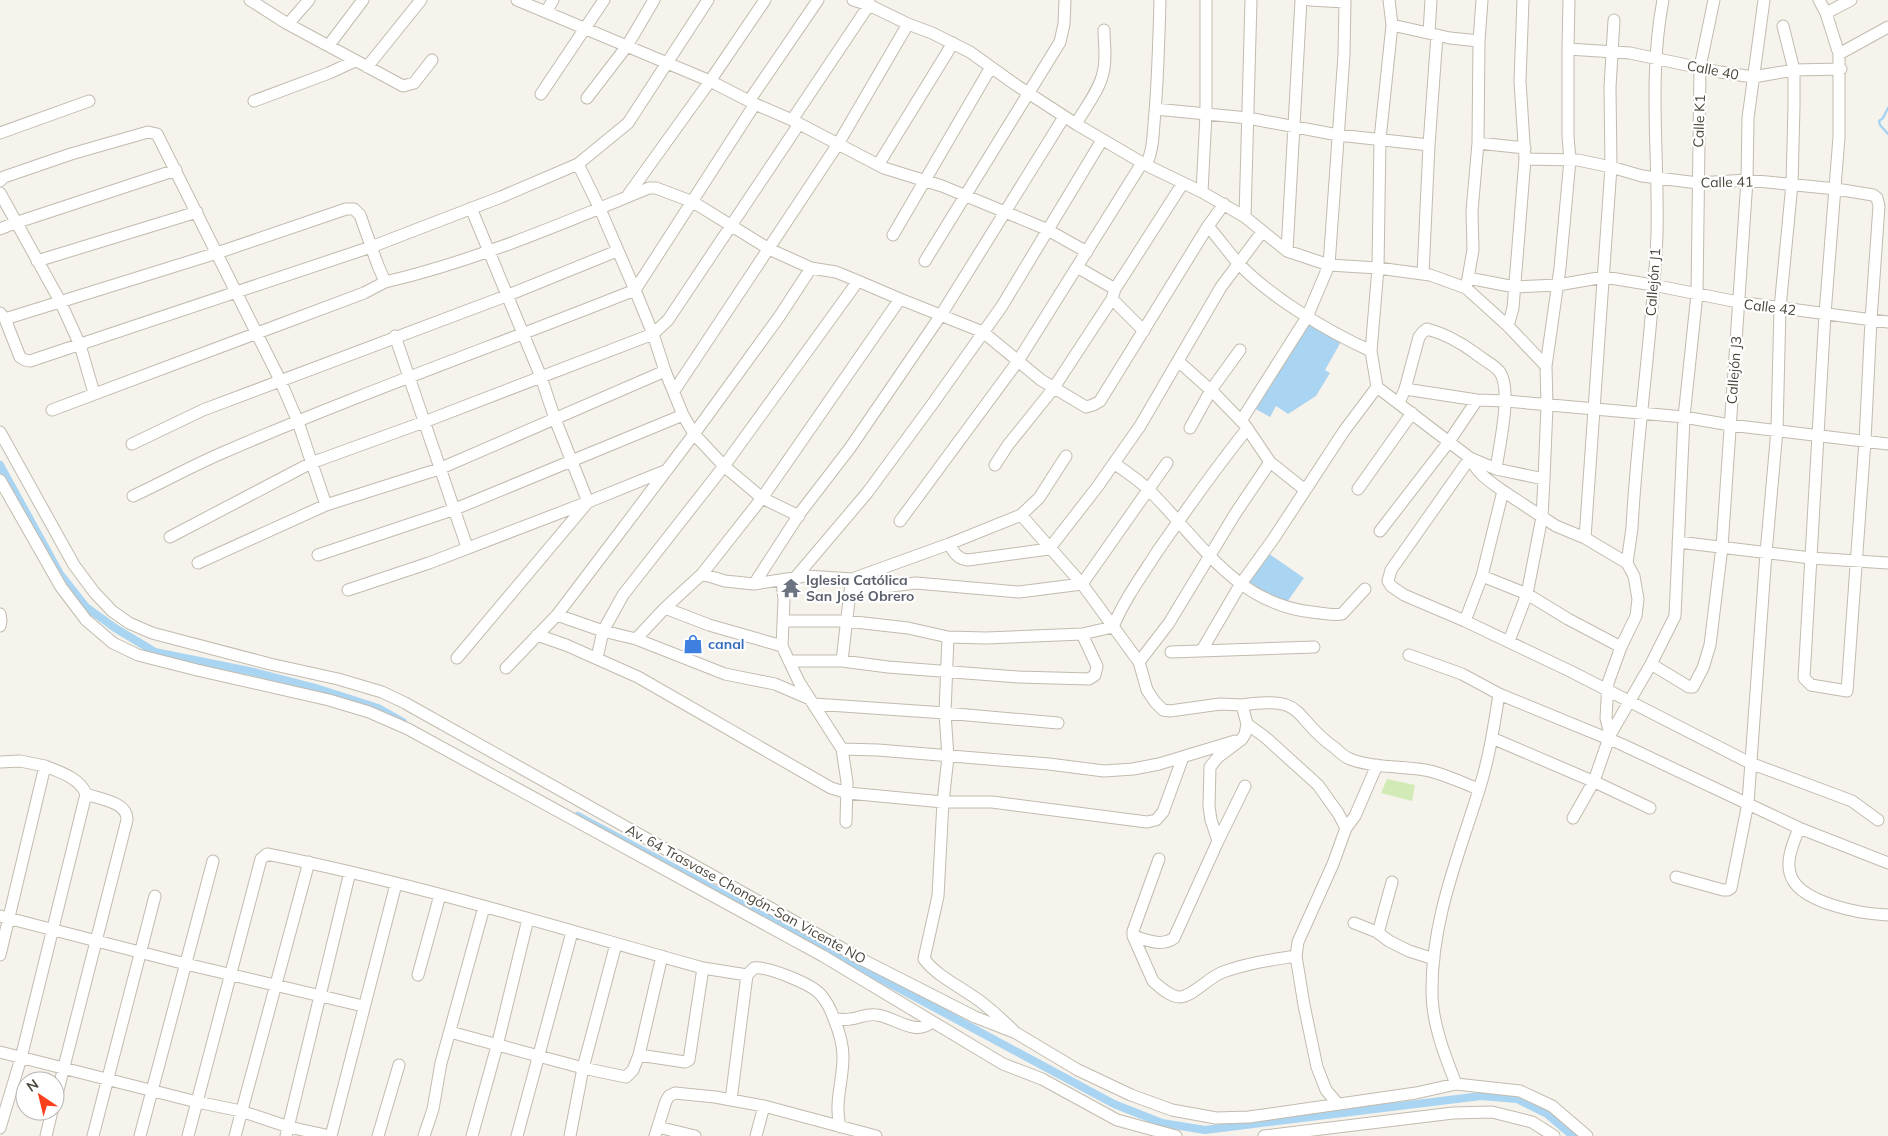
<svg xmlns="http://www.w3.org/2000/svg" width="1888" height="1136" font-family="Mulish,sans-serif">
  <rect width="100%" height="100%" fill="#f6f3ec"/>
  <path fill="#d2eab5" d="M1387 779 1415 785 1412 801 1381 793Z"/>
  <path fill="#a9d4f2" d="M1307 320 1342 340 1325 370 1330 373 1316 396 1288 414 1276 406 1270 417 1252 407Z
    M1268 553 1304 578 1282 609 1247 586 1251 574Z"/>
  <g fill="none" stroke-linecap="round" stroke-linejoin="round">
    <path stroke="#a9d4f2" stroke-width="2.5" d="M1888 108 1883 118 1879 121 1880 125 1888 134"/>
    <path stroke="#a9d4f2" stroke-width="8" d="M0 465 60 574 86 607 115 628 155 652 254 672 316 688 378 708 403 722
      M578 816 1114 1104 1162 1123 1205 1130 1481 1096 1517 1099 1547 1114 1573 1136"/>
    <defs>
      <path id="minor" d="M250 0 286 23 403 86 414 83 432 60
        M517 0 710 81 755 104 792 120 884 168 942 186 1005 212 1046 229 1087 252
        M853 0 869 5 908 24 932 33 970 52 1016 85 1076 124 1146 165 1202 192 1245 217 1287 251 1329 265 1378 268 1430 275 1466 288 1508 326 1546 366 1547 406 1544 479 1496 469 1470 458 1391 570 1388 581 1391 586 1404 595 1465 621 1570 671 1750 763 1852 801 1878 820
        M1310 0 1345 2
        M546 12 553 0
        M1826 13 1851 0
        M288 24 309 0
        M1392 25 1450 38 1479 41
        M1429 33 1431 0
        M329 45 363 0
        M1568 49 1569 0
        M1839 54 1888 27
        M367 67 421 0
        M541 94 604 0
        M587 98 627 46 654 0
        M254 101 329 73 355 61
        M749 101 818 0
        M1155 109 1248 118 1338 135 1429 145
        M792 120 869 5V0
        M1076 124C1085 108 1099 91 1103 73 1107 59 1104 44 1104 30
        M0 133 89 101
        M1478 143 1525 148
        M1525 159 1578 160 1611 167 1642 176 1698 183 1747 180 1836 189 1873 195 1877 198 1879 206 1871 320 1865 441 1847 691 1811 685 1804 678 1825 314 1839 137V54L1826 13 1819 0
        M578 164 600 209 635 290
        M878 165 953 43
        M1146 165C1154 149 1153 130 1155 112 1158 75 1159 38 1160 0
        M0 181 4 177 71 154 148 132 157 134 280 380 298 422 326 505
        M1202 192 1206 114V0
        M0 193 60 301 80 345 94 393
        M628 195 710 81 765 0
        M1245 217 1251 0
        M1208 226C1218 238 1227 250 1237 262 1270 297 1327 331 1371 351
        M0 229 15 223 176 170
        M893 235 991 67
        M1287 251 1301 0
        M37 261 197 212
        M925 261 1060 42 1064 24 1065 0
        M1077 267 1115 289
        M1423 274 1429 145 1437 35
        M1468 278 1473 250 1472 211 1478 143 1479 41 1482 0
        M1466 288 1468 278 1515 287 1558 285 1604 277 1653 285 1738 302 1888 322
        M635 290 755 104
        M1112 299 1144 331
        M0 313 5 319 217 253 346 209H354L360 215 377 263 385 282C476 261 563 223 649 188H656L693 202 769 249 811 268 836 272 858 281 900 299 983 332 1041 380 1086 407 1093 405 1100 401 1208 226 1224 204
        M5 319 20 357 25 360 30 361 371 247 501 197 578 164 628 123 708 0
        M1508 326 1513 308 1525 159 1520 81 1523 0
        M395 336 467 547
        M1178 361 1214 393 1245 425 1270 462 1305 490
        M1546 366 1560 268 1570 160 1568 136V49L1630 53 1720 72 1753 77 1794 70 1841 69
        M1377 387 1371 351 1378 268 1380 139 1392 25 1389 0
        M1405 389 1419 337 1423 332 1427 329C1446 334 1460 342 1475 353 1482 359 1493 364 1499 371 1513 388 1499 447 1496 469
        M674 391 838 144 908 24
        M1399 403 1405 389 1477 400 1506 401 1684 417 1730 425 1888 444
        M52 410 364 293 385 282
        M1241 421 1307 317 1329 265 1344 55 1345 0
        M1190 428 1211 390 1240 350
        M0 432 74 565 94 592 112 611 129 623 152 633 270 664 338 679 382 692 405 703 863 960 975 1017 1016 1033 1078 1070 1131 1095 1172 1110 1216 1118 1249 1117 1416 1093 1456 1084 1520 1091 1552 1106 1587 1136
        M132 444 203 410 506 296 617 251
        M1114 463 1140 426 1221 287 1262 232
        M995 465 1008 445 1053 389 1112 299 1115 289 1183 183
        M0 480 61 587 86 620 113 643 138 655 197 670 329 700 369 712 408 729 823 956 1003 1064 1042 1079 1117 1120 1176 1136
        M1358 489 1412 413
        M1503 491 1556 526 1585 538 1627 563 1634 576 1638 599 1636 616 1621 647 1608 683 1606 718 1610 735
        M133 496C163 482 192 466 222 453 358 394 497 345 635 290L653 334 665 371 683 415 694 434 724 466 762 498 799 516
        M1021 515 1082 584 1167 463
        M900 521 1018 361 1142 163
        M1380 531 1448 443 1477 400
        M170 537 311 463 424 422 653 334 668 320 799 124
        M1585 538 1611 167 1610 87 1614 20
        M1678 542 1811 558 1888 563
        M949 544C954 552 957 559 968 560L1049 549 1098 486 1114 463C1126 472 1140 481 1150 491 1200 541 1236 604 1312 612 1322 613 1333 616 1342 614L1365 589
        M318 555 455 509 683 415
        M198 563 326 505 439 469 665 371
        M1627 563 1632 528C1637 430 1653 332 1657 234 1659 156 1648 77 1663 0
        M702 574 725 581 754 584 806 576 852 579 949 544 1021 515 1039 498 1066 456
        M1482 576 1527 594 1568 619 1621 647
        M795 578 867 493 931 406 1002 306 1102 140
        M782 580 784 600 782 646 799 682 842 749 847 782 846 822
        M754 584 800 513 850 448 941 315 1064 117
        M348 590 429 563 588 502 667 470
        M850 591 916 583 1019 592 1082 584 1139 662 1147 690 1155 702 1163 710 1170 711 1220 704 1242 705 1247 724 1245 734 1242 739 1218 757 1210 767 1209 806 1211 820 1218 841
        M665 608 709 625 782 646
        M0 614 1 621 0 626
        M557 615 603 631 636 639 725 674 775 684 810 699
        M783 621H846L908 628 948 637 986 638 1082 634 1113 627C1124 600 1141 577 1157 552 1186 510 1215 469 1247 429
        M537 635 566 645 638 677 831 788 848 793 943 802H992L1147 822 1156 820 1163 812 1183 757
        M948 637 945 713 948 757 943 802 938 896 924 959C936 975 957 985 974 997 988 1006 1000 1018 1013 1030
        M636 639 665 608 702 574 762 498 900 299
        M1509 641 1527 594 1542 517 1544 479
        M1202 650 1240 585 1274 538 1344 431 1377 387 1470 458C1478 474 1489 481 1503 491L1482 576 1465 621
        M1171 652 1314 647
        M1409 655 1462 674 1499 694 1621 744 1799 828 1888 863
        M457 658 588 502 555 419 541 377 471 208
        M597 658 603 631 623 595 724 466 858 281
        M790 661H842L888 667 1019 677 1089 679 1095 675 1097 666 1082 634
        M842 661 851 583
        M1139 662 1169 623 1235 514 1270 462
        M1651 664 1689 687H1693L1703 668 1710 645 1722 547 1747 180 1748 118 1764 0
        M506 668 557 615 617 536 694 434 779 317 811 268
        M814 704 945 713 1058 723
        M1242 705C1309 695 1291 718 1335 748 1339 752 1345 757 1350 759 1374 768 1401 766 1425 770 1443 773 1462 783 1479 789
        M1247 724 1265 737 1318 785 1338 813 1346 828 1333 864 1298 942 1296 956 1304 1005 1317 1067 1326 1090 1338 1104
        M1492 738 1597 783 1650 808
        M842 749 878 750 1049 764 1104 771 1133 769 1159 764 1235 741
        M0 762 20 761 45 766 0 955
        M1573 818 1594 781 1610 735 1651 664 1675 616 1684 417 1697 294 1700 67 1714 0
        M1346 828 1355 816 1377 765
        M1799 828C1794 842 1786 858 1790 873 1797 903 1862 914 1888 915
        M1159 859 1133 931V936L1153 981C1160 987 1170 997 1180 997 1193 996 1209 977 1223 972 1247 963 1271 960 1296 956
        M1676 877 1723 890H1728L1731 888 1748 803 1766 553 1777 430 1780 308 1792 184 1794 106V70L1783 26
        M0 916 186 964 363 1006
        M1354 923 1377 932 1389 941 1409 951 1434 959
        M1378 933 1392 882
        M1133 936C1146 940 1162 947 1174 938L1218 841 1245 786
        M418 975 440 895
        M834 1019C839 1031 843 1043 843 1057 843 1082 834 1102 840 1127
        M450 1032 583 1068 626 1077 633 1070 639 1055 662 956
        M0 1052 197 1102 241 1111 289 1127 330 1136
        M639 1055 685 1062 689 1060 703 968
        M1456 1084C1445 1056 1432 1023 1432 993 1431 922 1458 857 1479 790 1489 759 1494 726 1499 694
        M731 1100 747 975 754 968C767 966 812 984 821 995 827 1002 831 1010 834 1019 840 1019 845 1020 850 1019 860 1018 867 1013 877 1015 895 1017 915 1037 932 1022
        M55 1102 127 820C128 802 100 799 86 794
        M658 1127 695 1136
        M0 1128 21 1058 86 794C80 778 60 772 45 766
        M46 1136 52 1111
        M93 1136 155 896
        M140 1136 213 861
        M188 1136 261 859 267 854C414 883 559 928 703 968L747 975
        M235 1136 309 862
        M286 1136 350 872
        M331 1136 396 884
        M378 1136 399 1065
        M424 1136 433 1109 441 1063 484 907
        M472 1136 497 1046 528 919
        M517 1136 572 932
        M570 1136 583 1068 616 944
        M655 1136 666 1101 669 1096 675 1093 715 1097 764 1106 876 1136
        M756 1136 764 1106
        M1264 1136 1453 1113 1492 1112 1532 1122 1554 1136"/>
    </defs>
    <use href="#minor" stroke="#c2bbae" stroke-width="13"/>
    <use href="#minor" stroke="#fff" stroke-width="11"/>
  </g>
  <defs>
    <symbol id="temple-bare" viewBox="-9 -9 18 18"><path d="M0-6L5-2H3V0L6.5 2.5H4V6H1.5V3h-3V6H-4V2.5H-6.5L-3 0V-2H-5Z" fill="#6b7280" stroke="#fff" stroke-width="2.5" paint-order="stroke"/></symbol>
    <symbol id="shop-bare" viewBox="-9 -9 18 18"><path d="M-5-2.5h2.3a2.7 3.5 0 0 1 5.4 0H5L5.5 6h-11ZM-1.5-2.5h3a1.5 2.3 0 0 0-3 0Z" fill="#3f7fe0" stroke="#fff" stroke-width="2.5" paint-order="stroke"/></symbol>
  </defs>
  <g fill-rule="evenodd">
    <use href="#temple-bare" x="777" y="574" width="28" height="28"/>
    <use href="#shop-bare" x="679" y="630" width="28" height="28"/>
  </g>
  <g text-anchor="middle" stroke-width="4.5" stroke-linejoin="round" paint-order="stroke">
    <g font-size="14" fill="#4b4439" stroke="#fff">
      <text transform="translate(1713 70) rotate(11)" y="5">Calle 40</text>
      <text transform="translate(1699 121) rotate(-88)" y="5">Calle K1</text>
      <text transform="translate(1727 182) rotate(-1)" y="5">Calle 41</text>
      <text transform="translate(1653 282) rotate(-86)" y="5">Callejón J1</text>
      <text transform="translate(1770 307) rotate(7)" y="5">Calle 42</text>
      <text transform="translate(1734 370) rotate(-86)" y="5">Callejón J3</text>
      <text transform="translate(746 894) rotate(29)" y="5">Av. 64 Trasvase Chongón-San Vicente NO</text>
    </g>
    <g font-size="14" font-weight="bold" fill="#5b616d" stroke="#fff" text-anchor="start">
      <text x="806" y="585">Iglesia Católica<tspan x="806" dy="16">San José Obrero</tspan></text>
    </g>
    <g font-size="14" font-weight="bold" fill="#366cbe" stroke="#fff" text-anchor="start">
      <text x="708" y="649">canal</text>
    </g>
  </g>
  <g transform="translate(40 1096) rotate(325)"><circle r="24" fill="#ffffff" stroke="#b7b4b0"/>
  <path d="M0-4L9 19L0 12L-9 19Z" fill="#fc3f1d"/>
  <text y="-8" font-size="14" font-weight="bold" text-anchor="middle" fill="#4b4439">N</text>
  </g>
</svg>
